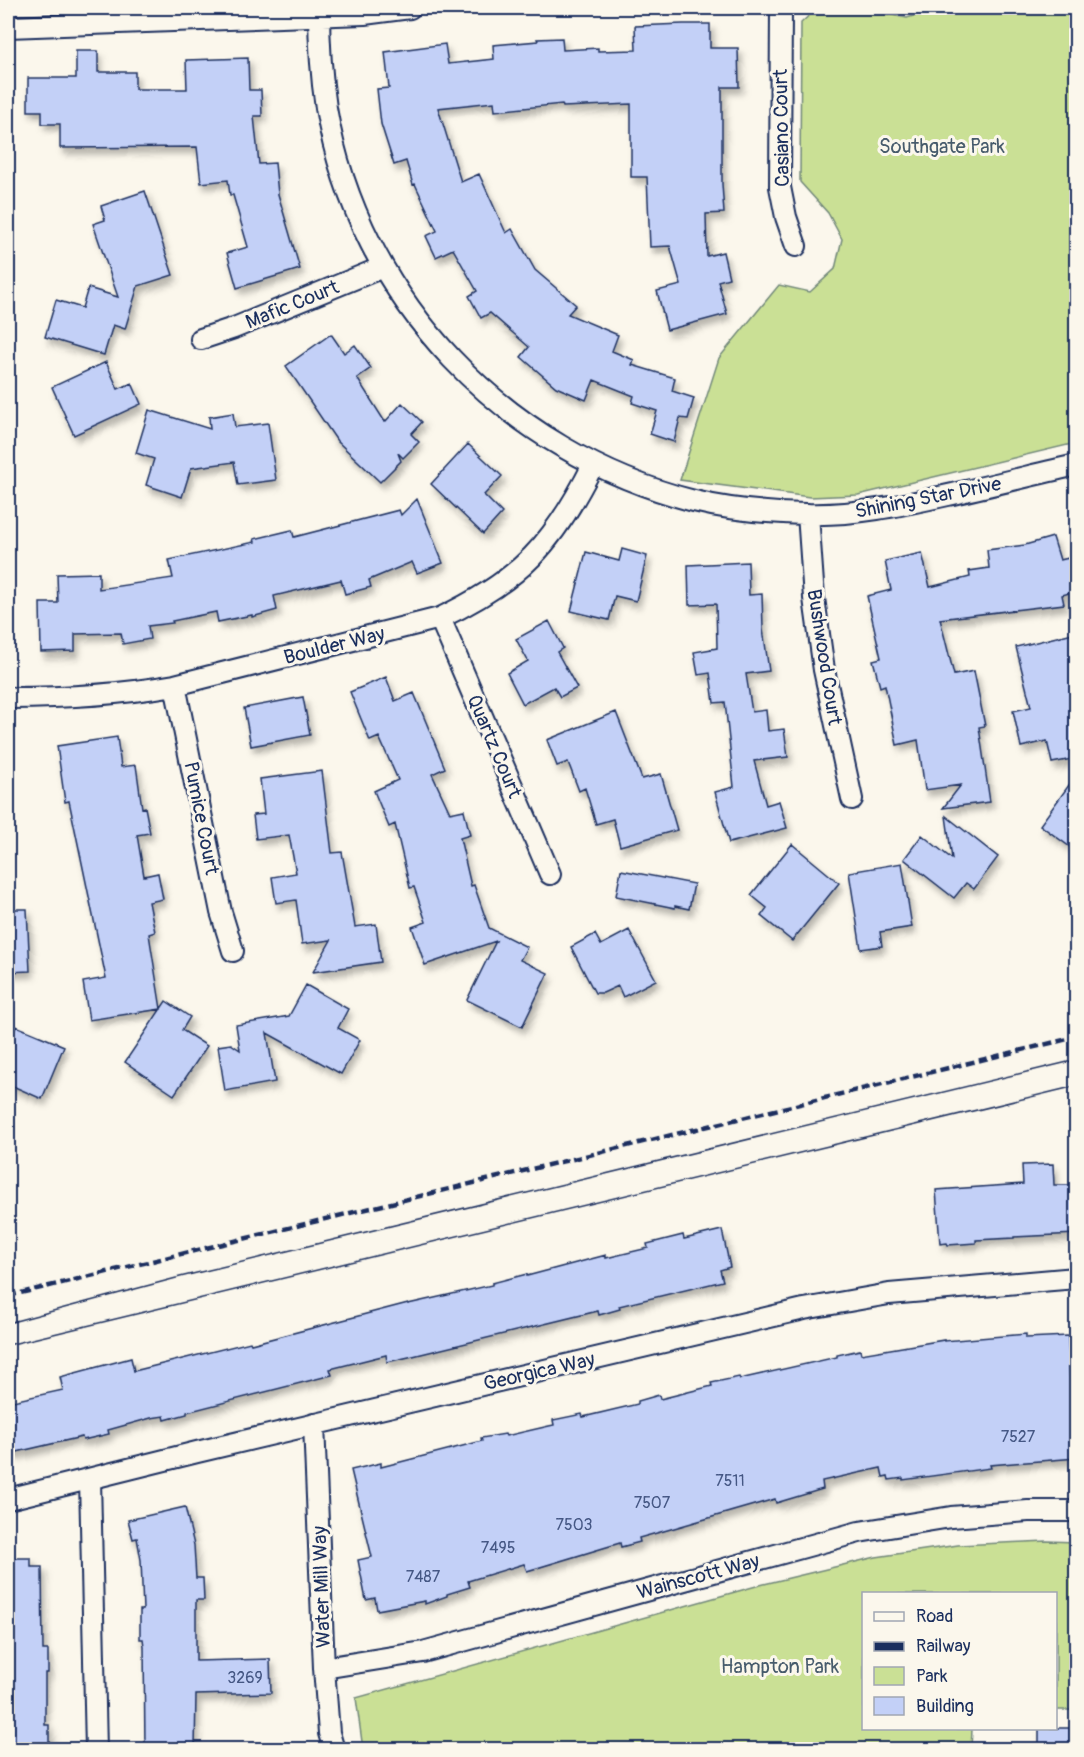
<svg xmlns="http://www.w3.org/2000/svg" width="1084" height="1757" font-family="Pangolin,sans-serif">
  <defs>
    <filter id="shadow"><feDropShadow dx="3.5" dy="6" stdDeviation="3" flood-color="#0004"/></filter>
  </defs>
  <rect width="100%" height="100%" fill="#fbf7ec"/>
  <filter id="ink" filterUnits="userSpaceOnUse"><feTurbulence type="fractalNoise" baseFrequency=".0167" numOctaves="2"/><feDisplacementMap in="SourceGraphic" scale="12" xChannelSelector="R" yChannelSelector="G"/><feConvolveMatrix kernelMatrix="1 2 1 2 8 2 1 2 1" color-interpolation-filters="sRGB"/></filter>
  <g filter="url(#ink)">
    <path fill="#cae095" stroke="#72887a" stroke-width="1.5" d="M817 8H856L907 18 939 8H1076V443L858 495 810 497 680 480 719 358 779 285 810 292 835 269 842 239 828 213 800 182 801 23Z
      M1047 1541 1076 1542V1710H1056V1594H864V1728L972 1729 971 1749H363L356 1698 760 1585 876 1557 958 1545Z"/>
    <path fill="#c3d0f7" stroke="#1b2f5e" stroke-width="1.5" filter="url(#shadow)" d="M683 24H710V48H738L739 87H722V184L724 213 706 214 707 256 723 252 729 278 718 281 727 314 667 330 657 291 681 285 670 246 650 247 647 177H631V104L563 107 562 104 495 111 494 102 438 108 461 182 479 174 506 233 512 229 535 270 576 305 568 314 618 335 612 351 634 360 632 365 675 378 672 391 694 398 688 419 680 418 674 442 650 434 657 411 632 403 634 396 594 380 586 400 556 387 521 357 529 347 490 313 481 318 469 296 477 291 453 249 436 257 426 236 437 231 415 184 413 185 406 161 394 165 381 124 377 89 389 88 385 52 445 44 448 64 494 59 493 45 538 41 537 39 562 38 563 50 598 48V51L636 50 635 26Z
      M76 51H98V72H135V89H187L186 60 248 58 249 90H261L262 116H254L259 164 275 163 278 194 300 269 237 288 227 253 248 247 233 195H230L228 180 201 183 197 147 60 148V124H42V111H28V78H76Z
      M145 191 173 275 138 286 125 329 113 325 104 355 45 337 56 300 82 308 88 288 118 297 93 224 105 220 101 206Z
      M331 334 344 353 355 345 371 368 357 378 385 422 402 403 422 422 411 434 419 442 403 458 398 453 401 461 380 482 337 441 286 366Z
      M106 362 118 389 132 383 141 404 74 435 52 387Z
      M149 410 210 429 209 417 233 413 235 427 268 423 276 480 238 485 234 462 191 468 182 497 146 485 154 459 136 453Z
      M468 444 502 476 484 495 502 513 483 534 431 484Z
      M417 499 443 563 417 573 412 562 369 580 371 587 345 594 341 580 274 596 277 610 252 617V615L218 622 216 612 172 621 173 623 148 626 150 639 123 644 121 633 75 634V651L41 652 40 603H58L57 574 99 573V589L173 578 169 560 255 542 254 539 292 530 294 537 399 510 401 515Z
      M1053 537 1060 560 1077 556V591L1062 595 1064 604 940 619 954 675 974 671 985 726 979 727 990 802 943 808 961 785 925 790 918 740 897 745 885 685 880 687 873 660 881 658 867 596 891 590 885 561 922 553 930 587 970 577 969 571 989 568 987 550 1025 545Z
      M622 549 647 556 636 601 615 596 609 620 571 611 586 552 619 561Z
      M748 562 749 595 762 594 763 629 769 671 746 674 752 712 766 710 768 731 784 729 788 757 754 761 766 805 779 801 787 828 729 843 715 792 734 787 725 702 714 703 710 673 698 675 694 652 717 648 716 604 689 605 688 565Z
      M549 621 563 648 557 652 577 688 560 697 554 687 523 704 507 673 528 661 516 639Z
      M1077 632V689L1071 691 1077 718V758L1052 763 1047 741 1021 747 1013 711 1031 707 1016 647Z
      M386 677 395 701 414 693 445 768 432 774 450 813 464 810 470 835 460 838 471 886 474 885 489 928 527 947 520 960 548 973 522 1027 467 1000 496 941 425 965 412 927 426 922 414 887 410 888 395 824 389 827 374 791 398 780 379 737 370 741 350 692Z
      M303 697 310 735 251 746 244 708Z
      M616 712 642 779 661 774 677 830 620 846 613 819 596 824 585 788 579 791 568 762 557 766 547 740Z
      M117 737 121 767 136 765 142 808 145 807 150 833 137 835 144 876 158 873 163 899 149 902 155 932 149 934 161 1009 89 1020 83 982 106 978 69 801 65 802 57 746Z
      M322 771 332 853 342 852 355 927 376 924 381 962 313 972 331 940 302 944 296 900 276 903 272 877 296 873 289 835 256 839 253 815 264 814 260 779Z
      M1077 774V852L1040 825Z
      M946 816 998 857 974 889 966 883 954 898 904 859 922 835 952 859Z
      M792 844 839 883 792 941 761 916 767 908 751 895Z
      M902 863 912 927 880 932 882 946 861 949 849 872Z
      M621 870 694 884 689 909 675 906V908L616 896Z
      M8 909H27L30 971 8 972Z
      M629 930 656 980 623 997 618 986 603 993H595L571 947 595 934 601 945Z
      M306 985 348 1009 338 1028 360 1040 341 1074 267 1033 275 1082 225 1091 218 1046 231 1044 240 1050 236 1025 289 1016Z
      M166 1001 190 1017 182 1030 207 1046 174 1095 125 1062Z
      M16 1026 64 1046 42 1099 8 1084V1046Z
      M1053 1164 1054 1185H1077V1234L1014 1237V1238L976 1240V1243L948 1245 947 1243 940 1244 936 1190 1023 1184 1022 1165Z
      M722 1230 730 1267 720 1270 723 1281 619 1306 620 1309 599 1315 598 1311 409 1357 387 1362 386 1355 330 1369 332 1375 187 1412V1414L165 1420 164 1416 151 1418 108 1430 109 1434 83 1440 82 1437 8 1454V1402L63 1390 60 1377 131 1358 134 1371 250 1342 251 1344 408 1303V1304L492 1285V1283L527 1274V1276L606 1255V1258L648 1248 647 1244 683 1235 684 1239Z
      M1026 1334V1338L1068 1336 1071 1408H1077V1458L990 1465 991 1468 903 1480V1478L889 1480 888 1476 883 1477 881 1468 822 1481 823 1489 776 1503 775 1499 664 1531 639 1538 640 1542 621 1547 620 1543 527 1571 524 1564 468 1581 470 1587 447 1594V1596L425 1604V1601L377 1610 375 1598 366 1600 358 1560 372 1557 351 1470 381 1463V1467L482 1441 481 1438 505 1434 506 1436 549 1426 554 1425 553 1420 582 1414 583 1417 638 1404V1401L659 1395 660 1399 712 1386 711 1383 739 1377 740 1379 837 1357V1355L860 1350 861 1354 944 1340V1341Z
      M185 1507 194 1545 196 1578H203L204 1600H196V1661L270 1659 271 1693 196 1695 195 1749H145L144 1646 143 1639H140V1610H143L141 1560 137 1538 133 1539 128 1520Z
      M8 1558H31V1567H42L43 1650H48V1673H45V1725H49V1749H8Z
      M1039 1728H1070V1749H1039Z"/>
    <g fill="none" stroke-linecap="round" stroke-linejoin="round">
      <defs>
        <path id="minor" d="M319 8C319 41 321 75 326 108 359 301 506 453 694 501 730 510 768 513 805 514 857 516 907 504 957 493 997 484 1037 474 1076 465
          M781 8 780 187 786 217 796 246
          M8 27 364 14 410 8
          M201 339 234 328 383 267
          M808 514 814 598 824 670 852 799
          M440 618 550 874
          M175 685 221 912 233 951
          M8 698C65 698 118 695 175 685L440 618C521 580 554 543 593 465
          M314 1424 324 1668 329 1733 334 1750
          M90 1479 96 1750
          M8 1499 197 1452 804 1309 889 1294 1076 1278
          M324 1668 423 1652 859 1532 951 1517 1028 1511H1076"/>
      </defs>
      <use href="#minor" stroke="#1b2f5e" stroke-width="24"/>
      <use href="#minor" stroke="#fbf7ec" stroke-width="20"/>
      <path stroke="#1b2f5e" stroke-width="1.5" d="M8 1323 180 1277 1076 1060
        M8 1345 1076 1086"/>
      <path stroke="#1b2f5e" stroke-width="4.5" stroke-dasharray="9 4.5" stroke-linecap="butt" d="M8 1296 1076 1037"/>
    </g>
  </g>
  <g text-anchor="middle" stroke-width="6" stroke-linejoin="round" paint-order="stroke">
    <g font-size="16" fill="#455784">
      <text x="1018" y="1442">7527</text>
      <text x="730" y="1486">7511</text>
      <text x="652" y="1508">7507</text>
      <text x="574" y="1530">7503</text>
      <text x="498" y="1553">7495</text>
      <text x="423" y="1582">7487</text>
      <text x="245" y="1683">3269</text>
    </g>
    <g font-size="20" fill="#1b2f5e" stroke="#fbf7ec">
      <text transform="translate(781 128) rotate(-91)" y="7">Casiano Court</text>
      <text transform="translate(292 304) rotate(-22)" y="7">Mafic Court</text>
      <text transform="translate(928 497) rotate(-11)" y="7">Shining Star Drive</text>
      <text transform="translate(334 645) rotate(-14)" y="7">Boulder Way</text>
      <text transform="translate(825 657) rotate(81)" y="7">Bushwood Court</text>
      <text transform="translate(495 746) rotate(67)" y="7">Quartz Court</text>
      <text transform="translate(202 818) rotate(79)" y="7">Pumice Court</text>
      <text transform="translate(539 1371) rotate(-13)" y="7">Georgica Way</text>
      <text transform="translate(698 1576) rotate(-15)" y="7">Wainscott Way</text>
      <text transform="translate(321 1587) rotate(-92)" y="7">Water Mill Way</text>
    </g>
    <g font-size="20" fill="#475b6c" stroke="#fbf7ec">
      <text x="942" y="153">Southgate Park</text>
      <text x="780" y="1673">Hampton Park</text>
    </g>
  </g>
  <rect width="1084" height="1757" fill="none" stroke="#fbf7ec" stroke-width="30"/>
  <rect x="15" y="15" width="1054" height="1727" fill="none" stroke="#1b2f5e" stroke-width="2" filter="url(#ink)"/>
  <rect x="862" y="1592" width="195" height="138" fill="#fbf7ec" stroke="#a1a7b3" stroke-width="1.5"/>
  <rect x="874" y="1612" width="30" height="9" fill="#fbf7ec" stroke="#a1a7b3" stroke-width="1.5"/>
  <text x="916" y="1622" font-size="18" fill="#1b2f5e">Road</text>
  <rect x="874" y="1642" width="30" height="9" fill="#1b2f5e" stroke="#a1a7b3" stroke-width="1.5"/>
  <text x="916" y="1652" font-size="18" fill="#1b2f5e">Railway</text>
  <rect x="874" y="1667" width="30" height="18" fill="#cae095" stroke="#a1a7b3" stroke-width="1.5"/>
  <text x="916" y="1682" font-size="18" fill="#1b2f5e">Park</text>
  <rect x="874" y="1697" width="30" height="18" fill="#c3d0f7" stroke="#a1a7b3" stroke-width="1.5"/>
  <text x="916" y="1712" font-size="18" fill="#1b2f5e">Building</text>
</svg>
